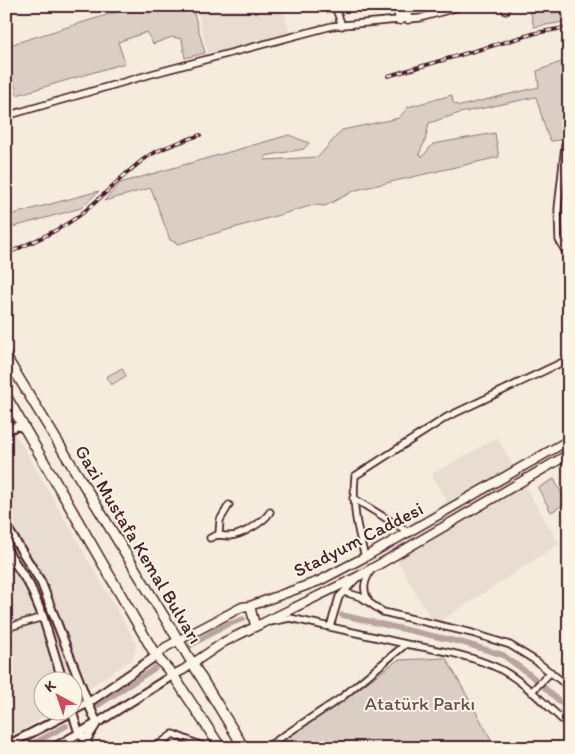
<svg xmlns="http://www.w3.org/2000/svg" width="575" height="754" font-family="Itim,sans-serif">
  <rect width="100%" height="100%" fill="#f5ecde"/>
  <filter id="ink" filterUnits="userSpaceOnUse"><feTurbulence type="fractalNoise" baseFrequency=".02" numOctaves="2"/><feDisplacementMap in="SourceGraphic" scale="10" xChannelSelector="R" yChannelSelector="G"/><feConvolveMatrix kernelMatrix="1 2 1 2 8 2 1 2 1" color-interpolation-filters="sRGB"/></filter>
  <g filter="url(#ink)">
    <path fill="#e8ddd0" d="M196 6H283L289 34 209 57Z
      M6 417 136 643 133 659 73 698 72 682H42V712H51L16 734 6 737Z
      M497 438 559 544 439 622 432 621 385 539 447 502 432 474Z"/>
    <path fill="#dbcec4" stroke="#927678" d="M130 6H192L205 53 185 58 182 39 172 37 153 44 147 32 118 42 125 63 17 95 6 54V46L126 9Z
      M529 6H569V21L534 27Z
      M569 59V139L551 141 547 134 536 97 460 113 429 123 425 141 419 154 422 157 433 144 495 133 499 157 356 190 325 206 314 205 178 244 170 240 151 188 104 201 120 183 289 135 309 143 304 149 265 156V160L318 157 342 130 399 118 408 107 452 95 453 103 460 106 539 87 537 71Z
      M99 191 81 208 6 229V216Z
      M122 368 126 376 111 385 106 377Z
      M554 479 567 503 551 512 538 488Z
      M446 658 496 748H266L343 700 398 660Z"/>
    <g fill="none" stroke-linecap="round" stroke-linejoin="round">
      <path stroke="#b8a39e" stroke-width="5.5" d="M342 615 464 643 503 655 533 677 569 710
        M189 646 224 626 243 619
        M94 708 155 668
        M25 748 66 726"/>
      <defs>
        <path id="minor" d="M335 6 342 26
          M504 6 506 11
          M6 116 155 73 332 26 420 18 462 6
          M569 144 565 145 558 209 559 240 569 258
          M353 498 410 533
          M219 534 220 520 229 505
          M210 538C221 533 218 536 229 536 241 536 264 522 270 512
          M365 557C357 528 352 507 355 476L447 417 569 359
          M344 592 361 597 383 612 472 633 510 645 536 661 569 687
          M369 602C362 589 364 582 371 570
          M270 622 290 618 406 644
          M330 627 339 597 355 580
          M6 628 43 617
          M531 692 551 672
          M154 748 173 734 207 748
          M265 748 341 698 406 644C437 650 471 655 500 669 526 683 547 706 569 726"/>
        <path id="tertiary" d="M6 423 9 417V401
          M6 430 17 426 24 428
          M6 526 41 582 88 703 97 723 86 740
          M6 549 30 586 43 617 63 682
          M72 711 88 703 156 656
          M72 712 79 733 86 740 90 748
          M6 746 72 712
          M53 748 97 723 173 675"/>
        <path id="secondary" d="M397 6 400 20
          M404 6 408 19
          M250 606 255 625
          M156 656 166 647 242 607 250 606 319 581 365 557 569 440
          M173 675 183 670 224 642 359 576 569 454"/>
        <path id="trunk" d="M6 357 244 748
          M6 396 156 656 173 675 221 748"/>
      </defs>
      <use href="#minor" stroke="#4a1f2b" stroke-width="9"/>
      <use href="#tertiary" stroke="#4a1f2b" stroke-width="11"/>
      <use href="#secondary" stroke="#4a1f2b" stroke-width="11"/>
      <use href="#trunk" stroke="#4a1f2b" stroke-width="12"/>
      <use href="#minor" stroke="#fcf5e5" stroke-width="5.5"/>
      <use href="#tertiary" stroke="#fcf5e5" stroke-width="7"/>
      <use href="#secondary" stroke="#fcf5e5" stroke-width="8"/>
      <use href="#trunk" stroke="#fcf5e5" stroke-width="9"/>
      <defs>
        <path id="rail" d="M388 76 536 33 569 27
          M13 251C36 240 60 230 80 215 105 196 124 172 150 155 165 146 184 141 200 135"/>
      </defs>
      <use href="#rail" stroke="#4a1f2b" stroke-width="4"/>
      <use href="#rail" stroke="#fcf5e5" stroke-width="2" stroke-dasharray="5.5" stroke-linecap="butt"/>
    </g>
  </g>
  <g text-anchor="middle" stroke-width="4" stroke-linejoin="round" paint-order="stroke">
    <g font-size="19" fill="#4a1f2b" stroke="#fcf5e5">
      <text transform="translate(358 539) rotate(-27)" y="7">Stadyum Caddesi</text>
      <text transform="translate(139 544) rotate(59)" y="7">Gazi Mustafa Kemal Bulvarı</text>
    </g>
    <g font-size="19" fill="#6e4b51" stroke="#fcf5e5">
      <text x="420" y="710">Atatürk Parkı</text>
    </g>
  </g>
  <rect width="575" height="754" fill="none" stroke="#fcf5e5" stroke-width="25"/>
  <rect x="12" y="12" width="550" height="729" fill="none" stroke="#4a1f2b" stroke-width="2" filter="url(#ink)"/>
  <g transform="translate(58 696) rotate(320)"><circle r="24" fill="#fcf5e5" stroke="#b59f9b"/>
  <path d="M0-4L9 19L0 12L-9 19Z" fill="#d1495b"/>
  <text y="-8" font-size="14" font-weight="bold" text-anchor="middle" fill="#4a1f2b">K</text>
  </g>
</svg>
